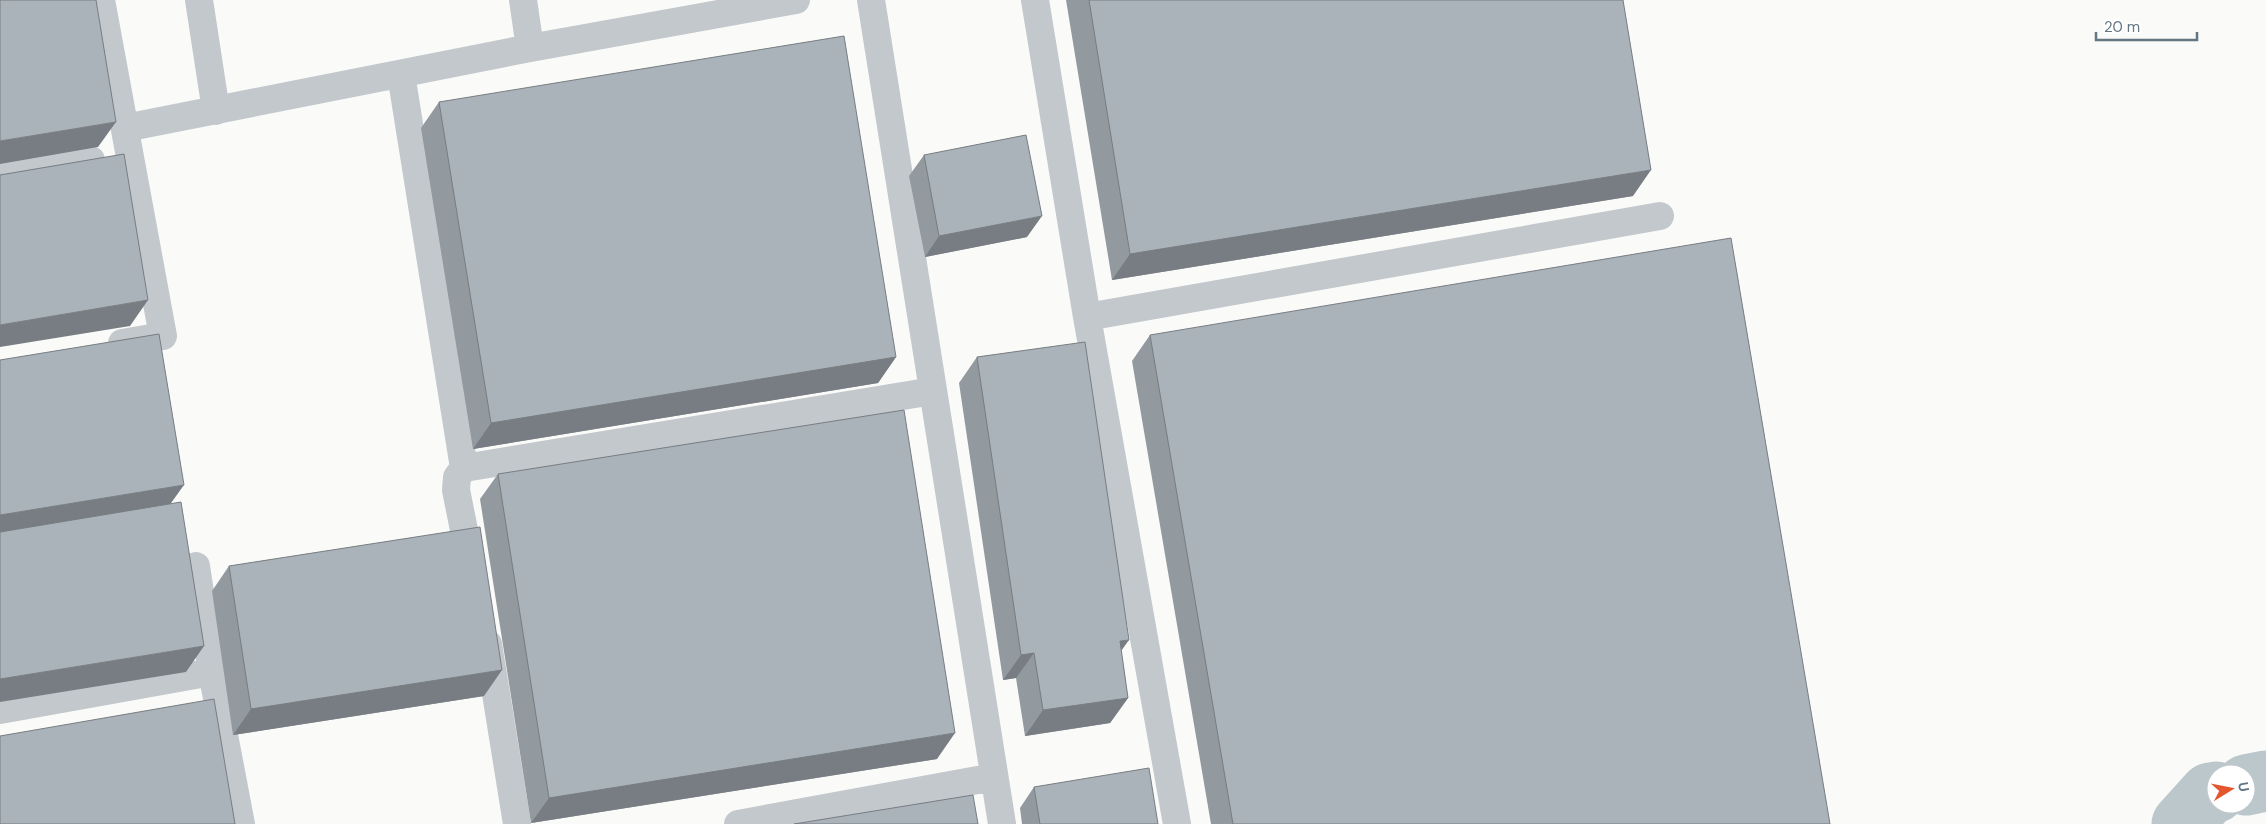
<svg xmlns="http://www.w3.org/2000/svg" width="2266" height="824" font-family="'DM Sans',sans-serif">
  <rect width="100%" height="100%" fill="#fafaf8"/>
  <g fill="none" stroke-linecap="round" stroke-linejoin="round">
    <path stroke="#bbc7cb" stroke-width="61" d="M2246 785 2266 781
      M2182 824 2210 793 2216 792"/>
    <path stroke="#c3c8cc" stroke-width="28" d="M101 0 163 336 122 343
      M199 0 216 111
      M523 0 530 48
      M871 0 1002 824
      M1035 0 1087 317 1177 824
      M401 74 464 468
      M125 128 530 48 796 0
      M0 174 91 160
      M1087 317 1660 216
      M471 565 456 490 457 477 464 468 933 391
      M196 566 212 672 241 824
      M488 644 517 824
      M0 710 212 672
      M738 824 994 777"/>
  </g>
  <path fill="#929a9f" d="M1066 0H1623L1633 196 1112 280Z
    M439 102 896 357 878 383 473 449 421 128Z
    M924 155 1027 237 925 257 909 176Z
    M1150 335 1830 824H1211L1132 361Z
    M977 357 1121 650 1128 698 1110 723 1025 736 1016 678 1003 680 959 383Z
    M498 474 937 759 531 823 480 499Z
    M229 566 484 696 233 735 212 591Z
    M1034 787 1158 824H1022L1020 808Z"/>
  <path fill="#777d82" d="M116 122 98 147 0 164V141Z
    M1651 170 1633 196 1112 280 1130 254Z
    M1042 216 1027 237 925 257 939 236Z
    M148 300 130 326 0 347V325Z
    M896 357 878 383 473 449 491 423Z
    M184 485 166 510 0 538V515Z
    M1129 640 1111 665 1120 641Z
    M204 646 186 672 0 702V679Z
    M1034 653 1016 678 1003 680 1021 655Z
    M502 670 484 696 233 735 251 709Z
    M1128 698 1110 723 1025 736 1043 710Z
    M955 733 937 759 531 823 549 798Z"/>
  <path fill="#aab3b9" stroke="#777d82" d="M0 0H96L116 122 0 141Z
    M1089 0H1623L1651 170 1130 254Z
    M844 36 896 357 491 423 439 102Z
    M1026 135 1042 216 939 236 924 155Z
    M124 154 148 300 0 325V175Z
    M1731 238 1830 824H1233L1150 335Z
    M159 334 184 485 0 515V360Z
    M1085 342 1129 640 1120 641 1128 698 1043 710 1034 653 1021 655 977 357Z
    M904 410 955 733 549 798 498 474Z
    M181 502 204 646 0 679V532Z
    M480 527 502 670 251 709 229 566Z
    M214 699 235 824H0V736Z
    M1149 768 1158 824H1040L1034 787Z
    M973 795 978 824H794Z"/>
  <g transform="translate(2231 789) rotate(80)"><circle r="24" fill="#ffffff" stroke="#c1c8cd"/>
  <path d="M0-4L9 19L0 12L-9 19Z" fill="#e4572e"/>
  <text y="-8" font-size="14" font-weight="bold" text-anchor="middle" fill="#657683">U</text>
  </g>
  <path d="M2096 32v8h101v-8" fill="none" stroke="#657683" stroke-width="2.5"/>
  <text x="2104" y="32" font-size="15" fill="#657683" stroke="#ffffff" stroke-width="4" paint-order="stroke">20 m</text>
</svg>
